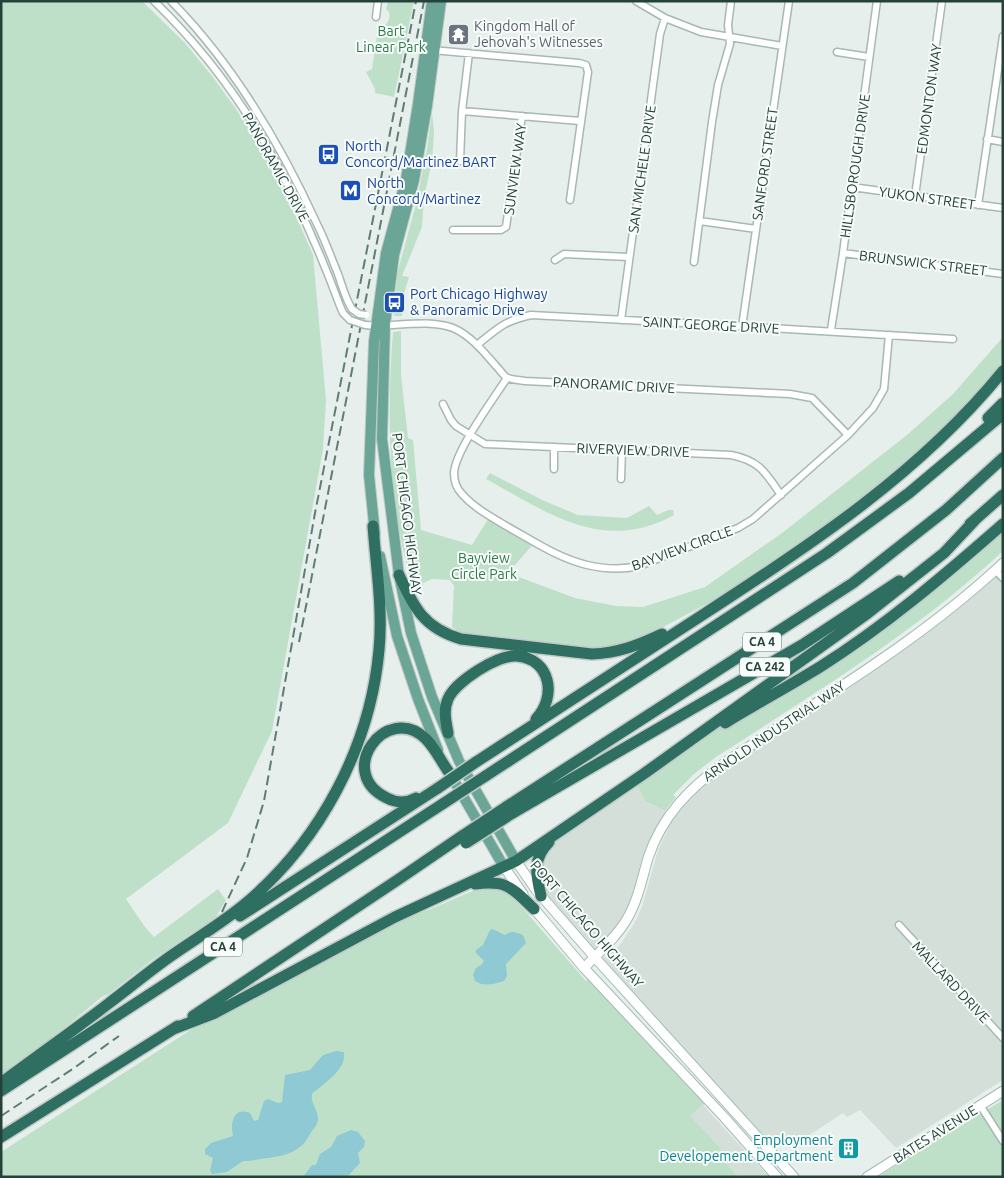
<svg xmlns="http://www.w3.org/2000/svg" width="1004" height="1178" font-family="Ubuntu,sans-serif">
  <rect width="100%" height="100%" fill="#e6efeb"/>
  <path fill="#d4dfda" d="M1003 570V1080L896 1148 860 1110 847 1117 843 1113 796 1144 793 1145 785 1137 768 1148 598 961 617 949 634 924 642 907 658 850 671 823 694 793 728 766 867 675Z
    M634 780 645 801 670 814 627 919 595 957 541 896 542 851Z
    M703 1105 769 1177H738L716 1153 720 1149 690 1116Z"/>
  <path fill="#bfe0c8" d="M1 1H142L184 42 212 76 236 109 261 149 300 225 313 255 326 400 323 449 272 731 228 823 126 899 145 927 154 937 218 889 226 900 216 917 152 960 109 994 103 996 57 1034 1 1075Z
    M388 1H414L394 97 375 93V89L366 72 372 69 378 29C386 26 391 21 389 12L386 9Z
    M432 113 434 132 432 161 424 198 422 227 402 276 409 277 402 300V316H394L397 274 416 204 427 149Z
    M401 331V375L408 438 413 440 421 530 472 545 490 516 535 542 508 573 575 598 616 606 643 607 705 587 782 533 907 435 953 394 1003 337V361L991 377 943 429 884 483 802 544 723 595 639 640 610 647 582 649 463 634 452 627 454 586 450 580 432 579 423 583 420 594 414 595C410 581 407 567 404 554 388 481 387 406 393 332Z
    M490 473 542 500 578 515 627 518 649 506 657 515 668 510H673L674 515C603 554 548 513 486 479Z
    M1003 524V551C916 632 815 693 716 757L694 774 673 795 676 797 665 811 645 801 634 780 752 706 821 666Z
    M488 886 505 890 513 897 586 981 592 976 709 1100 690 1116 721 1149 717 1153 738 1177H1V1152L189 1031 411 915C438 909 461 893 488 886Z
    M1003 1100V1177H881V1175Z"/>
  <path fill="#8ec9d4" d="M492 929 505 935C512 930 515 932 523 935L526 943 506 964 507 976 504 981C494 984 484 987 475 981L473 975 476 968 481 965 484 961 476 953V950L483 945 490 930Z
    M336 1051 344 1052C347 1070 323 1084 312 1094 310 1104 319 1110 318 1120 317 1126 313 1129 310 1134 298 1159 272 1156 249 1161H243L227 1172 212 1174 210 1170 213 1158 205 1154V1149L211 1143 233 1136C230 1124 233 1106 250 1113L254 1121 258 1120 264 1101 268 1099 278 1103 282 1102 285 1075 310 1070 322 1056 326 1054Z
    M351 1130 358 1132 365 1141 364 1147 358 1153 360 1163 347 1177H303L312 1165H316L320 1154 331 1147 337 1136Z"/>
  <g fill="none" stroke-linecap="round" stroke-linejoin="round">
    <defs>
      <path id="street" d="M154 1C244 88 297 190 340 306L343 313 350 320
        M171 1C234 65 280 143 317 224 325 240 331 257 338 274 342 285 345 298 352 309
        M636 1 665 18 701 32 782 46
        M376 17 378 1
        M432 50 579 63 586 65 588 72 570 200
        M837 52 869 57
        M462 111 580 121
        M987 139 1003 142
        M460 161 462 111 469 53
        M852 187 1003 208
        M915 196 942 1
        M978 205 1003 36
        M700 221 756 229
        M453 230H501L506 227 522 116
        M843 253 1003 274
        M555 260 564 254 629 257
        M694 262 712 122 718 85 730 44 728 25 731 1
        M621 320 660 34 665 18
        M365 325C393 328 425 318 453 328 470 335 484 352 496 366 499 369 503 375 506 377 511 380 520 380 525 381L790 394 812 398 848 435
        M742 327 789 1
        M831 330 843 253 877 1
        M477 345C498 328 504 321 531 315 672 322 812 330 953 339
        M507 378C494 398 455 451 454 473 454 481 457 489 462 494 474 508 493 518 508 527 533 541 558 558 587 565 604 569 621 570 639 566L738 528 753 519 848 435 873 408 884 389 889 335
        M443 404 451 420 456 426 485 444 731 455C760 461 765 472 781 495
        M554 447V469
        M621 479 622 450
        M995 570 1003 578
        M899 925 1003 1038
        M980 1105 1003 1141"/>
      <path id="secondary" d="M516 861 536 890 598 961 794 1177
        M504 867 523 894
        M531 905 584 968 724 1117 777 1177
        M584 968C599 952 616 938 627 919 638 900 642 879 648 858 662 816 690 787 726 762 820 699 920 641 1003 563
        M867 1177 1003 1091"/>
      <path id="primary" d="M441 1 427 106 414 180 394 255 385 324 382 439 399 575 411 633 432 697 459 761 516 861
        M375 534 369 475 374 342 386 253 406 179 418 104 432 1
        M380 556 397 636 418 699 438 750
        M449 772 504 867"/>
      <path id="highway" d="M988 418 1003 403
        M970 524 1003 495
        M399 575C414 608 424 628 461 639L592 654C618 653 639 645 662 634
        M725 723C756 704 789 686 820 667 885 626 945 575 1003 524
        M448 733C446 722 443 710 448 699 455 682 498 654 517 656 551 659 557 697 536 719
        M476 762C552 713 628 663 704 614 812 544 921 472 1003 371
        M484 777 827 553 909 493 1003 414
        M416 798C407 803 396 803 387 798 334 773 386 701 426 739 435 748 441 761 448 771
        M506 807 853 583 946 510 1003 458
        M511 814 802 645 899 581
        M475 884C508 880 512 888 534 909
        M541 896C536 875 532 859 549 842
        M240 916 438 788
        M193 1016 399 879 462 836
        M173 1029 215 1013 395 917 516 861 645 773 868 613 944 553 975 520
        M1 1083C37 1056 73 1031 108 1004 128 989 147 973 168 958 193 940 221 924 245 904 320 841 370 748 379 650 383 609 376 566 373 526
        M1 1091 444 803
        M1 1137 178 1026"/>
    </defs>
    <use href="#street" stroke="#a8b8b2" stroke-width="9"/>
    <use href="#secondary" stroke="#a4bbb3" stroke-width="11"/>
    <use href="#primary" stroke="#c2cac8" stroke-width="12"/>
    <use href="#highway" stroke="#c2cac8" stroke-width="14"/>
    <use href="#street" stroke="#fff" stroke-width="6"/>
    <use href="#secondary" stroke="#fff" stroke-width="9"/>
    <use href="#primary" stroke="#6aa596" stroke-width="10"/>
    <use href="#highway" stroke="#2f6f62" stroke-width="11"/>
    <path stroke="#5f7d75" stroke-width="2" stroke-dasharray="10 5" stroke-linecap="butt" d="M299 642 424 1
      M222 912 247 858 264 801 315 513 416 1
      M1 1116 74 1068 119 1036"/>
    <defs>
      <path id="street-bridge" d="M352 309 359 314 366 315
        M350 320 365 325"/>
      <path id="highway-bridge" d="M438 788 476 762
        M444 803 484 777
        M462 836 506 807
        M466 843 511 814"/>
    </defs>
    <use href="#street-bridge" stroke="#a8b8b2" stroke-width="9" stroke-linecap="butt"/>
    <use href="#highway-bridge" stroke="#c2cac8" stroke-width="14" stroke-linecap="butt"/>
    <use href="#street-bridge" stroke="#fff" stroke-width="6"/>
    <use href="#highway-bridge" stroke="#2f6f62" stroke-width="11"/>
  </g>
  <defs>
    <symbol id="temple-square" viewBox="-11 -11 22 22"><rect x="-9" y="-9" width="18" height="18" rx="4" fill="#6b7280" stroke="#f7fbf9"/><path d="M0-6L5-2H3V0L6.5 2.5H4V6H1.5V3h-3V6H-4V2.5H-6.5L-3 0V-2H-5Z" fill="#fff"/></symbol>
    <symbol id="bus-square" viewBox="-11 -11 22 22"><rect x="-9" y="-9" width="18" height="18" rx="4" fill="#1a4fb4" stroke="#f7fbf9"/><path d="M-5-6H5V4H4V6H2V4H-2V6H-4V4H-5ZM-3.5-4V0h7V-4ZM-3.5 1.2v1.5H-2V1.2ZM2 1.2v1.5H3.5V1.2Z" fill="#fff"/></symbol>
    <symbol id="metro-square" viewBox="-11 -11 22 22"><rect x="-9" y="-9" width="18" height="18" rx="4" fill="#1a4fb4" stroke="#f7fbf9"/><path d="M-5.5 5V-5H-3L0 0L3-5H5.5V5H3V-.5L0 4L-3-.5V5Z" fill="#fff"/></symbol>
    <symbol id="building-square" viewBox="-11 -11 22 22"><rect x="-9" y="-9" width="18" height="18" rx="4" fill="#0f9aa8" stroke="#f7fbf9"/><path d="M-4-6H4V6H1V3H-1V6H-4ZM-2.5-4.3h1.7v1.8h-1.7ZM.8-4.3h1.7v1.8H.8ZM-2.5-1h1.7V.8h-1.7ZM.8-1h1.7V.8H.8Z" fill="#fff"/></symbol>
  </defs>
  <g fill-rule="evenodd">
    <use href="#temple-square" x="446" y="22" width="25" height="25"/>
    <use href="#bus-square" x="316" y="142" width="25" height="25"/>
    <use href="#metro-square" x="338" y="178" width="25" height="25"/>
    <use href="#bus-square" x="382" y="290" width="25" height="25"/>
    <use href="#building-square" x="836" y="1136" width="25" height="25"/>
  </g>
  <g text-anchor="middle" stroke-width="4" stroke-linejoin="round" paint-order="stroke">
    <g fill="#f7fbf9" stroke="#637a73" stroke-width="1">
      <rect x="743" y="632.5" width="38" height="19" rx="4"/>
      <rect x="740" y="657.5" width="50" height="19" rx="4"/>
      <rect x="204" y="937.5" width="38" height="19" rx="4"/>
    </g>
    <g font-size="12" font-weight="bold" fill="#24423a">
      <text x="762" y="646">CA 4</text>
      <text x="765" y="671">CA 242</text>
      <text x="223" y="951">CA 4</text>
    </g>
    <g font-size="14" fill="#5b616d" stroke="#f7fbf9" text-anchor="start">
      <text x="474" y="31">Kingdom Hall of<tspan x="474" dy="16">Jehovah's Witnesses</tspan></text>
    </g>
    <g font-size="14" fill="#2d7a4b" stroke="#f7fbf9">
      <text x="391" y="36">Bart<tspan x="391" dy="16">Linear Park</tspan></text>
      <text x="484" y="563">Bayview<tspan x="484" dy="16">Circle Park</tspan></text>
    </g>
    <g font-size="14" fill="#24423a" stroke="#f7fbf9">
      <text transform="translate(929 99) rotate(-82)" y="5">EDMONTON WAY</text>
      <text transform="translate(765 164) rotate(-82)" y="5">SANFORD STREET</text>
      <text transform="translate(855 166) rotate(-82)" y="5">HILLSBOROUGH DRIVE</text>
      <text transform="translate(276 167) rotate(61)" y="5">PANORAMIC DRIVE</text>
      <text transform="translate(515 169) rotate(-82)" y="5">SUNVIEW WAY</text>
      <text transform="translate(642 169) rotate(-82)" y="5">SAN MICHELE DRIVE</text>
      <text transform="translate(927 198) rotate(8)" y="5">YUKON STREET</text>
      <text transform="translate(923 263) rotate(7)" y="5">BRUNSWICK STREET</text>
      <text transform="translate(711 325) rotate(3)" y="5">SAINT GEORGE DRIVE</text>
      <text transform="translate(614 385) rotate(3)" y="5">PANORAMIC DRIVE</text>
      <text transform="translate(633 450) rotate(2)" y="5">RIVERVIEW DRIVE</text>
      <text transform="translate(407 514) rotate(83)" y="5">PORT CHICAGO HIGHWAY</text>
      <text transform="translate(682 548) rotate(-20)" y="5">BAYVIEW CIRCLE</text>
      <text transform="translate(774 731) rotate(-34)" y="5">ARNOLD INDUSTRIAL WAY</text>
      <text transform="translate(587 924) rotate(49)" y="5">PORT CHICAGO HIGHWAY</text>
      <text transform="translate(951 982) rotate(47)" y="5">MALLARD DRIVE</text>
      <text transform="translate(935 1134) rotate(-32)" y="5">BATES AVENUE</text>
    </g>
    <g font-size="14" fill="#164399" stroke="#f7fbf9" text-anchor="start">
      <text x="345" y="151">North<tspan x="345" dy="16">Concord/Martinez BART</tspan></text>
      <text x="367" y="188">North<tspan x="367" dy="16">Concord/Martinez</tspan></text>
      <text x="410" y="299">Port Chicago Highway<tspan x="410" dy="16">&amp; Panoramic Drive</tspan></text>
    </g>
    <g font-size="14" fill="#0d838f" stroke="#f7fbf9" text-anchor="end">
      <text x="833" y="1145">Employment<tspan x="833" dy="16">Developement Department</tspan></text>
    </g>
  </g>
  <rect width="1004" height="1178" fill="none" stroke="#24423a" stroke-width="5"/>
</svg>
